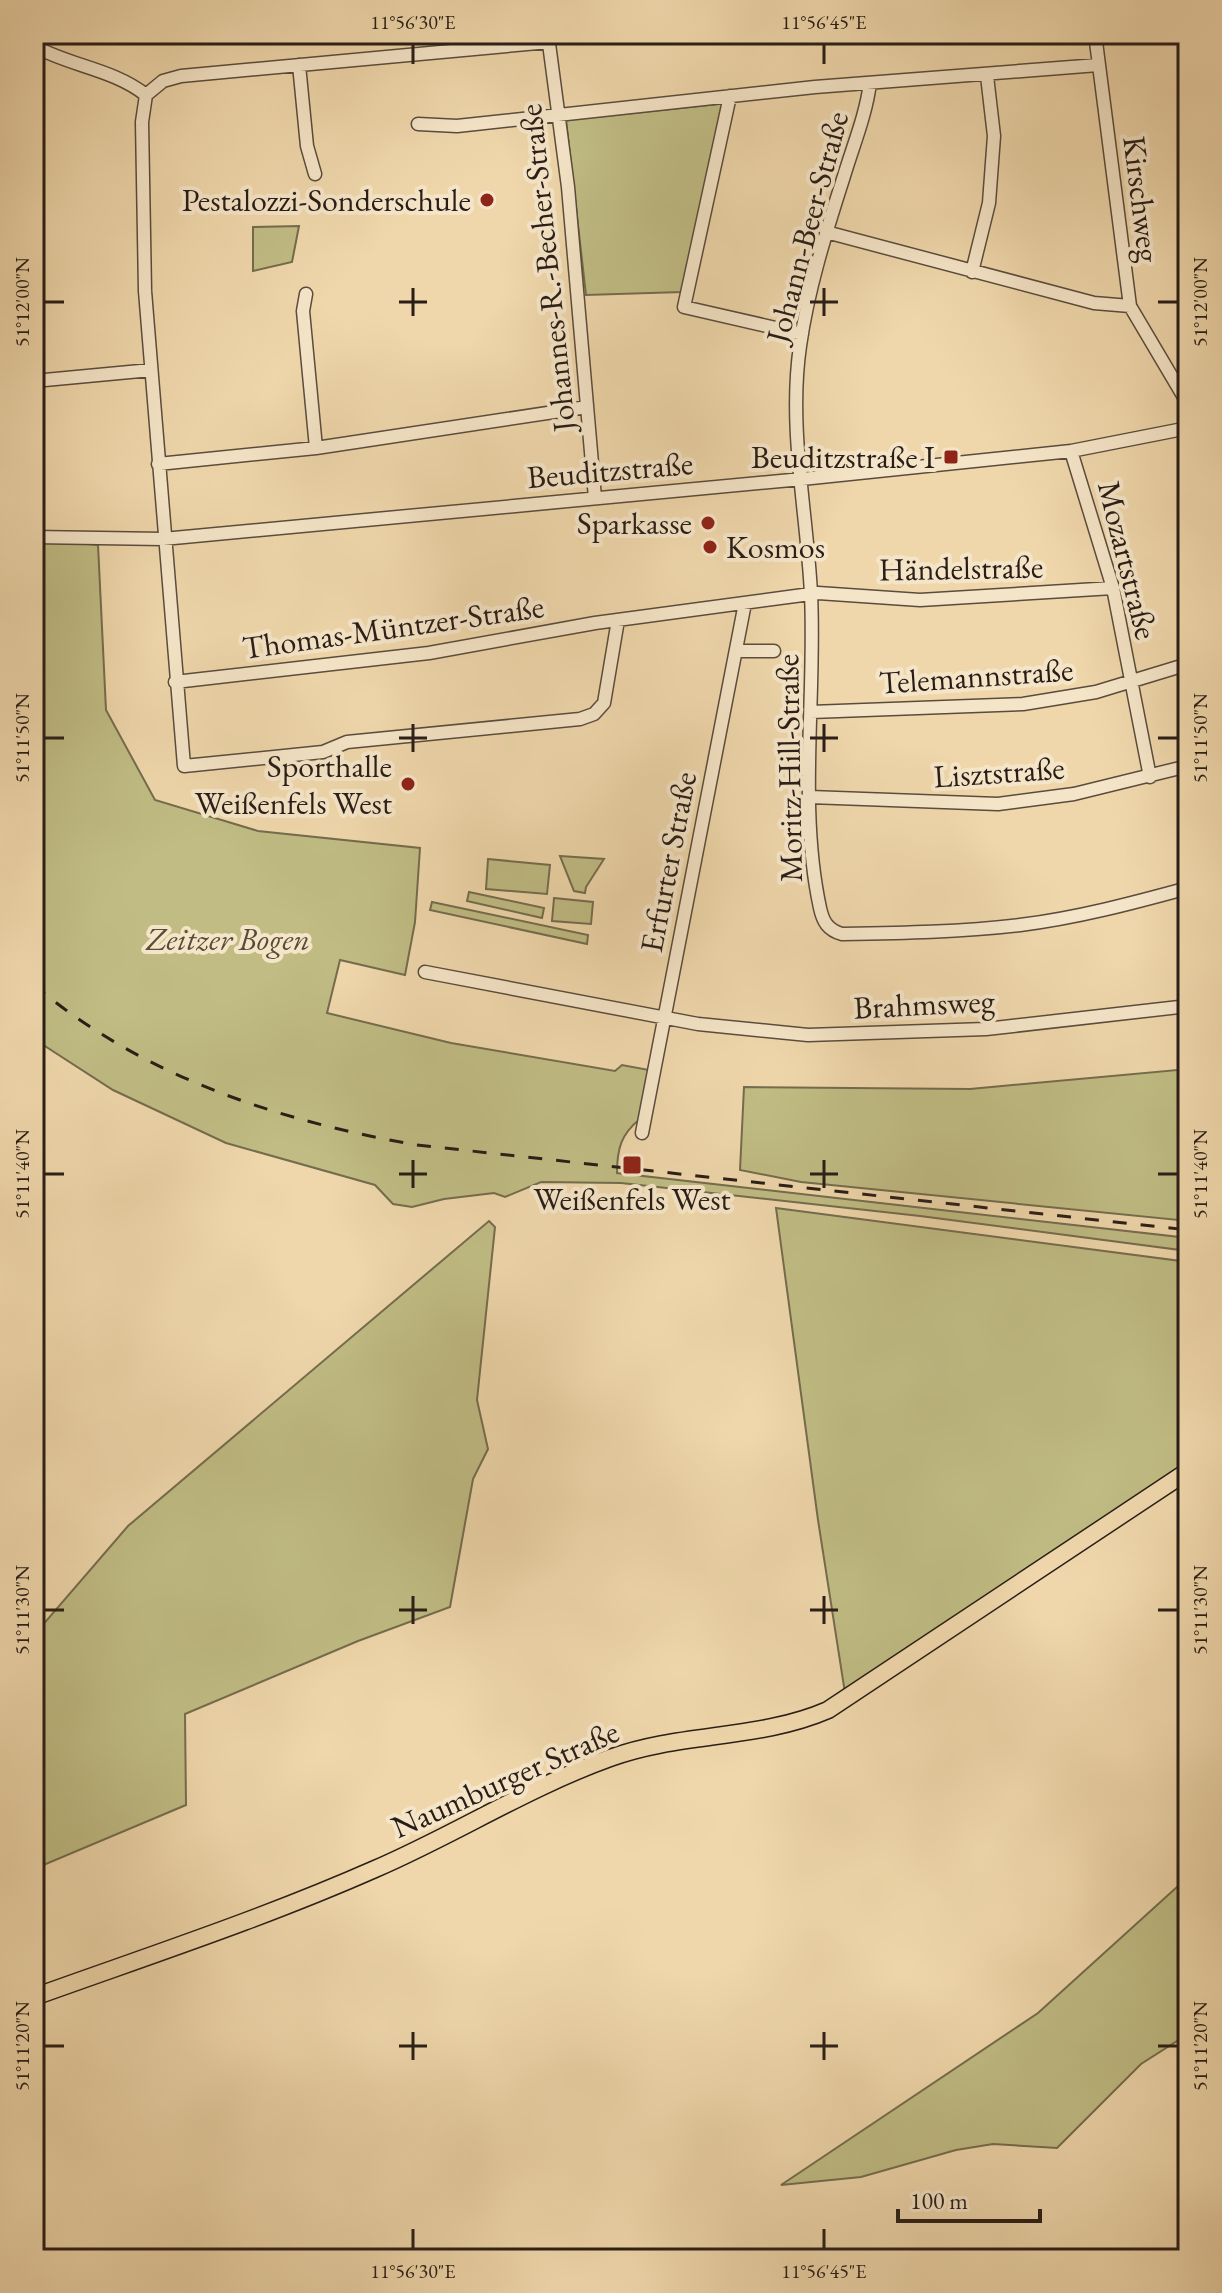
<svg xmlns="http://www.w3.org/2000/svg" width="1222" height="2293" font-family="'EB Garamond',serif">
  <rect width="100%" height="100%" fill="#efd7ab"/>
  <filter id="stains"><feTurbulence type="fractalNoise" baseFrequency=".0025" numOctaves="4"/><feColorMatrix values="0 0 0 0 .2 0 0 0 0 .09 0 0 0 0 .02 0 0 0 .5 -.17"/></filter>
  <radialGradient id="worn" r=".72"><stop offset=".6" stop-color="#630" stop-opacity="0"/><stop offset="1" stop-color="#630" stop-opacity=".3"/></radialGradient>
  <path fill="#c0bc84" stroke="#746c4e" stroke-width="2" d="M728 103 682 292 586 295 566 120Z
    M299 226 292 262 253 271V227Z
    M52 540 98 545 106 710 155 800 258 831 420 848 415 922 405 975 340 960 327 1013 451 1043 615 1071 622 1065 649 1070 640 1119C621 1134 617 1149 617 1173L1188 1238V1251L920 1216 621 1183 541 1182 505 1197 494 1193 444 1199 412 1207 393 1204 375 1185 226 1143 113 1090 34 1039V541Z
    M560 856 604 859 586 887 585 893 574 891Z
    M488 859 550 865 547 894 486 889Z
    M469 892 544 908 542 918 467 901Z
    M554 898 593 902 591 924 552 921Z
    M432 902 588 935 587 944 430 910Z
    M1188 1069V1221L801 1182 740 1170 744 1087 970 1089Z
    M776 1208 1188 1262V1463L845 1693 818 1520Z
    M489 1221 495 1227 477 1400 488 1449 473 1479 450 1607 358 1641 185 1714 186 1805 34 1869V1635L128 1526Z
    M1188 1877V2034L1141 2064 1057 2148 993 2144 956 2150 861 2177 781 2185 1038 2013Z"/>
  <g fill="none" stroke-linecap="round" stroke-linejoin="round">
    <defs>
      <path id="minor" d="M1095 34 1130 306 1188 404
        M548 36 568 187 595 498
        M549 42 181 76 163 81 146 95 142 122 145 291 184 766 323 752 347 742 580 719 594 714 604 703 618 620
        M34 46C70 66 113 69 146 95
        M299 65 307 146 315 174
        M870 83C866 115 853 146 844 176 826 232 808 289 800 346 788 428 807 512 811 594 816 697 798 806 820 908 823 922 828 930 842 934 901 933 961 932 1020 925 1077 918 1133 903 1188 888
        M730 96 684 307 802 334
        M418 124 457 126 815 87 1098 65
        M826 232 1094 303 1130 306
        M972 272 989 203 994 136 987 76
        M306 294 303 311 316 448
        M34 381 151 370
        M1071 451 1113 588 1150 777
        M158 464 316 448 587 407
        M34 537 163 539 802 479 1071 451 1188 428
        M738 651H774
        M175 682 429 653 595 623 818 593 920 600 1113 588
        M811 712 1023 704 1096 692 1188 664
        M810 797 998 804 1074 794 1188 766
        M425 972 698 1024 808 1035 986 1029 1188 1006
        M642 1133 745 603"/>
      <path id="major" d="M34 1997C148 1956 264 1918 375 1869 454 1835 529 1787 610 1758 681 1732 759 1740 828 1710L1188 1471"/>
    </defs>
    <use href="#minor" stroke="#5a4c3c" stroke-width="15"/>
    <use href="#major" stroke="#291d17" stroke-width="19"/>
    <use href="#minor" stroke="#f5e5c8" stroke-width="12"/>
    <use href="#major" stroke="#efd7ab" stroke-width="16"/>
    <path stroke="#291d17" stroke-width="3" stroke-dasharray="14 14" stroke-linecap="butt" d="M34 985C143 1077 279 1121 417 1145L1188 1230"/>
  </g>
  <path fill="none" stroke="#291d17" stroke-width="3" d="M413 44V64M824 44V64M413 288V316M824 288V316M44 302H64M399 302H427M810 302H838M1158 302H1178M413 724V752M824 724V752M44 738H64M399 738H427M810 738H838M1158 738H1178M413 1160V1188M824 1160V1188M44 1174H64M399 1174H427M810 1174H838M1158 1174H1178M413 1596V1624M824 1596V1624M44 1610H64M399 1610H427M810 1610H838M1158 1610H1178M413 2032V2060M824 2032V2060M44 2046H64M399 2046H427M810 2046H838M1158 2046H1178M413 2229V2249M824 2229V2249"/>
  <g fill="#8f2418" stroke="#f5e5c8" stroke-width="3">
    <circle cx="487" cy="200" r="8"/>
    <rect x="943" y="449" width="16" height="16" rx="4"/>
    <circle cx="708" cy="523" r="8"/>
    <circle cx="710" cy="547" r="8"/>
    <circle cx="408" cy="784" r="8"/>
    <rect x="622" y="1155" width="20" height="20" rx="4"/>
  </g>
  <g text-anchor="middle" stroke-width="8" stroke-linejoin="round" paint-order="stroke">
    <g font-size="32" fill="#291d17" stroke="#f5e5c8">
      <text transform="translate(1142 199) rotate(83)" y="11">Kirschweg</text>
      <text transform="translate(807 227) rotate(-75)" y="11">Johann-Beer-Straße</text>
      <text transform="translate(547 268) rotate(-96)" y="11">Johannes-R.-Becher-Straße</text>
      <text transform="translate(610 470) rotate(-5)" y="11">Beuditzstraße</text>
      <text transform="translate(1128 560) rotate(76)" y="11">Mozartstraße</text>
      <text transform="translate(961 568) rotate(-1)" y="11">Händelstraße</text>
      <text transform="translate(393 627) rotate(-8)" y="11">Thomas-Müntzer-Straße</text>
      <text transform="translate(976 676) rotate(-4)" y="11">Telemannstraße</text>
      <text transform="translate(789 768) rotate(-91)" y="11">Moritz-Hill-Straße</text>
      <text transform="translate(999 772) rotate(-4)" y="11">Lisztstraße</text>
      <text transform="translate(668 862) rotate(-79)" y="11">Erfurter Straße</text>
      <text transform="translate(924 1004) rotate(-3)" y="11">Brahmsweg</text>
      <text transform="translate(505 1779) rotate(-24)" y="11">Naumburger Straße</text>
    </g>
    <g font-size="32" fill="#291d17" stroke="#f5e5c8" text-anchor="end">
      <text x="471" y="211">Pestalozzi-Sonderschule</text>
      <text x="935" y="468">Beuditzstraße I</text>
      <text x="692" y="534">Sparkasse</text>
      <text x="726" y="558" text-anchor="start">Kosmos</text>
      <text x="392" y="777">Sporthalle<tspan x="392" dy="37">Weißenfels West</tspan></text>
      <text x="632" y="1210" text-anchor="middle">Weißenfels West</text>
    </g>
    <g font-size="32" font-style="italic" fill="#564d38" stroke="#f5e5c8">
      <text x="228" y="950">Zeitzer Bogen</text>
    </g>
  </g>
  <rect width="1222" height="2293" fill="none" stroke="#efd7ab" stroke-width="88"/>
  <path d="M898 2209v12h142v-12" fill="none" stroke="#291d17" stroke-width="4"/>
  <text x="910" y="2209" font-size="24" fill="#291d17" stroke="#f5e5c8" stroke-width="6" paint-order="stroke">100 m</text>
  <rect x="44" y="44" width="1134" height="2205" fill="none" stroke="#291d17" stroke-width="3"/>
  <g font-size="20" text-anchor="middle" fill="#291d17">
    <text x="413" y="29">11°56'30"E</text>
    <text x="824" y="29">11°56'45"E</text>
    <text transform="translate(22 302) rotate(-90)" y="7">51°12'00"N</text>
    <text transform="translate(1200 302) rotate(-90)" y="7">51°12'00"N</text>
    <text transform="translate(22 738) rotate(-90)" y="7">51°11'50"N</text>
    <text transform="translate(1200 738) rotate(-90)" y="7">51°11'50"N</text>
    <text transform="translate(22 1174) rotate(-90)" y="7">51°11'40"N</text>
    <text transform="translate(1200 1174) rotate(-90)" y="7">51°11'40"N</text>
    <text transform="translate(22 1610) rotate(-90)" y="7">51°11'30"N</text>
    <text transform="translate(1200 1610) rotate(-90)" y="7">51°11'30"N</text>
    <text transform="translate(22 2046) rotate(-90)" y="7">51°11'20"N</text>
    <text transform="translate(1200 2046) rotate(-90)" y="7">51°11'20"N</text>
    <text x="413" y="2278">11°56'30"E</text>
    <text x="824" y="2278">11°56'45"E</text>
  </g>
  <rect width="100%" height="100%" filter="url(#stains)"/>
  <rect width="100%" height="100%" fill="url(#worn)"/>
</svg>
